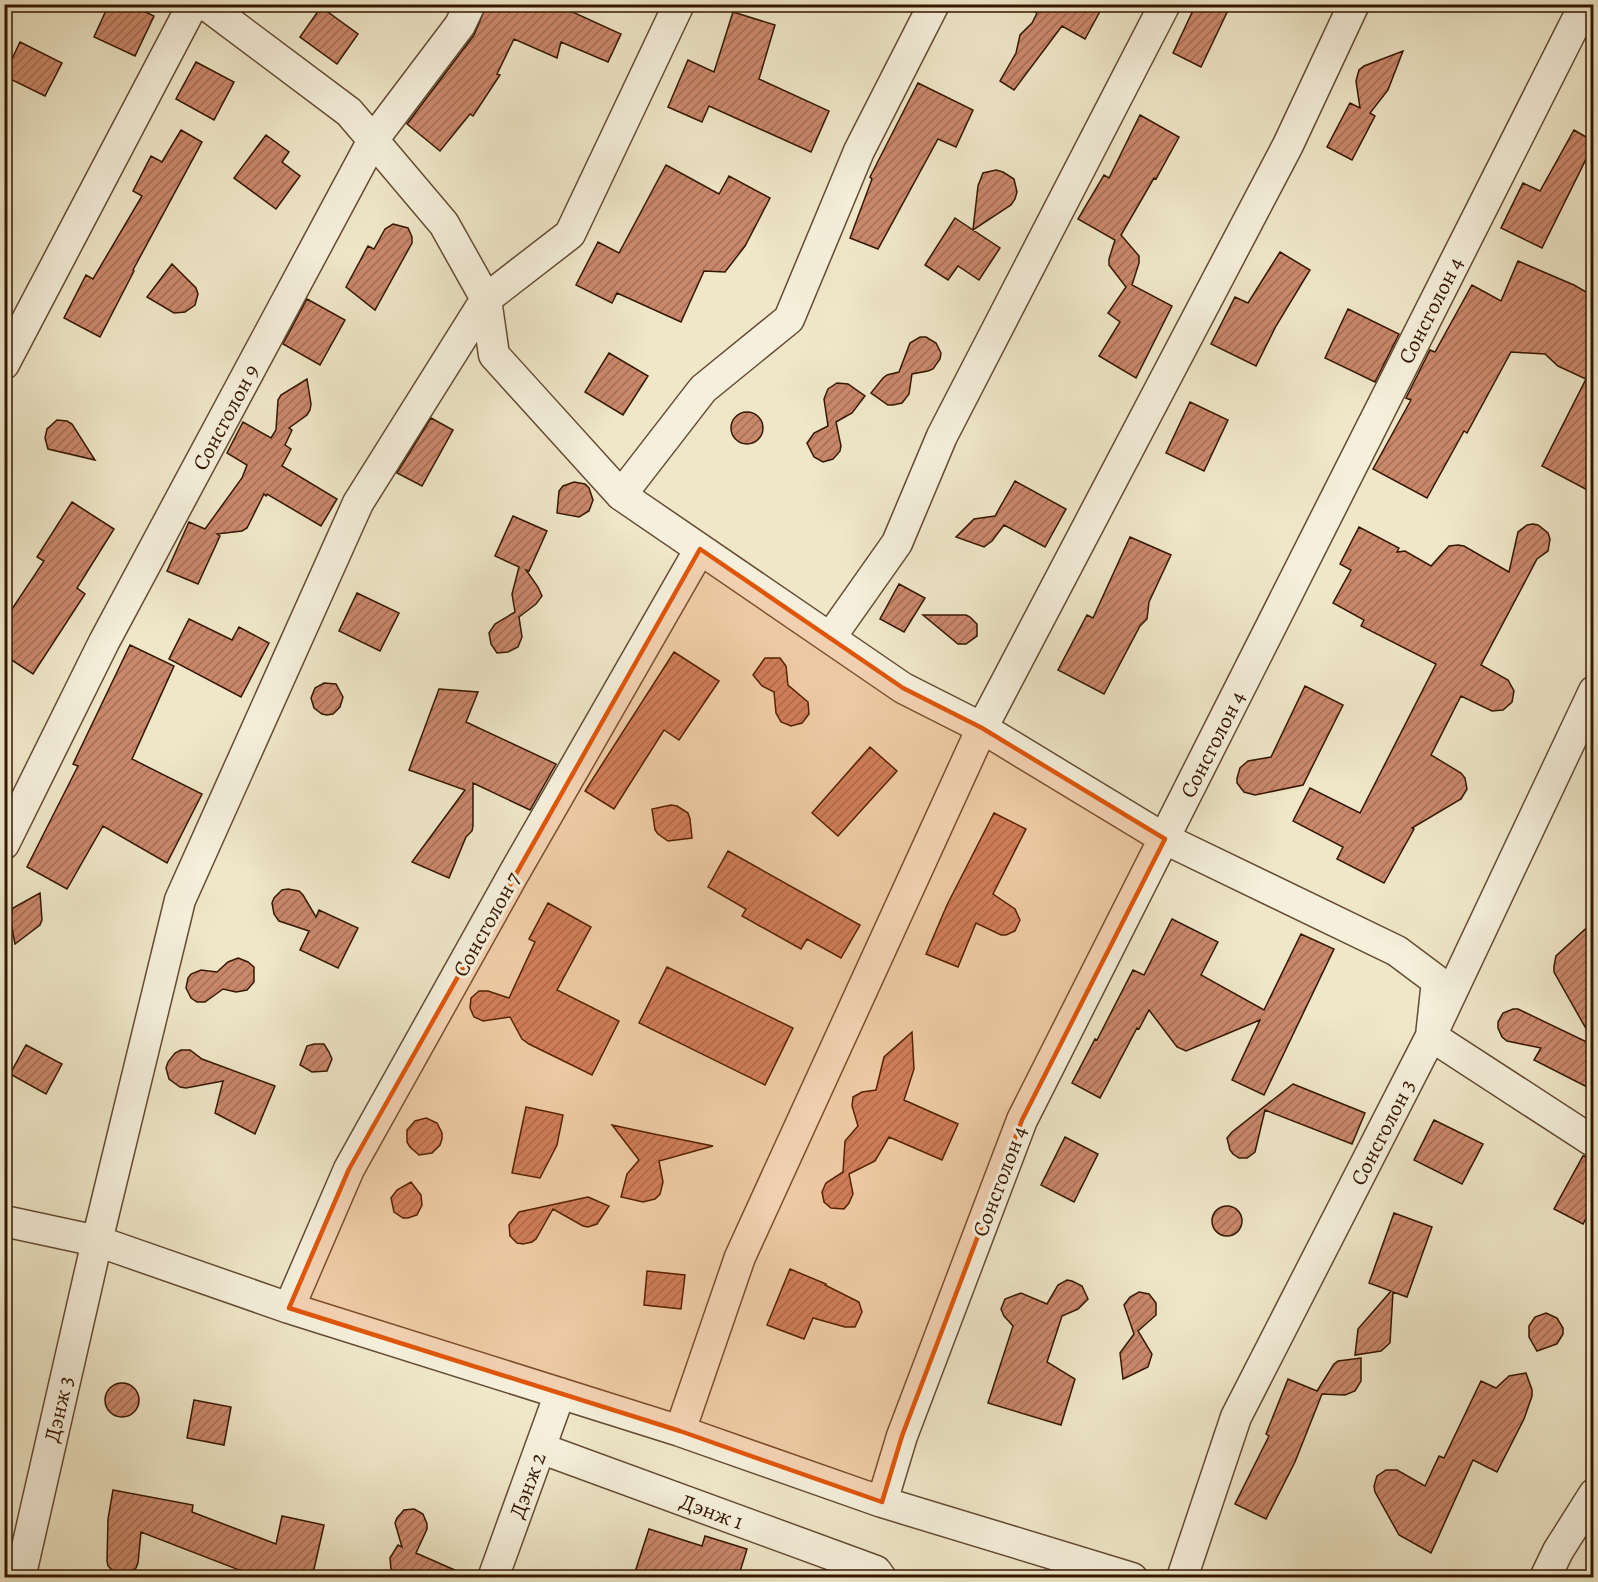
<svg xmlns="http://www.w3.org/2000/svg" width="1598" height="1582" font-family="Alegreya,serif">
  <defs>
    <pattern id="building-hatch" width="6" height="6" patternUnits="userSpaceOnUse" patternTransform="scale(1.5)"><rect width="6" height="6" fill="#ca886b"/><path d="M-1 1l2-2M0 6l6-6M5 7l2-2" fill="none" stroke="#a56e56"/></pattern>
  </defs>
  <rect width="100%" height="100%" fill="#efe7c8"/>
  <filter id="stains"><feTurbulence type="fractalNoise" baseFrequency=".00333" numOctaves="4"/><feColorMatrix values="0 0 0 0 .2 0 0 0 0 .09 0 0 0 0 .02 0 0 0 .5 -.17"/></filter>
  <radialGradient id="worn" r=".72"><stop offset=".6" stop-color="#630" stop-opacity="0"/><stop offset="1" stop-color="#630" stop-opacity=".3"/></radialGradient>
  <path fill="url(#building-hatch)" stroke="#351700" stroke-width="1.5" d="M109 4H129L154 16 135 56 94 37Z
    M487 4H555L621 34 608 62 561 42 557 58 514 39 497 74 500 75 473 116 470 114 440 151 407 124 474 35Z
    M1023 4H1104L1085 39 1062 26 1014 90 1000 81 1016 53 1020 35 1032 23 1037 13Z
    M1196 4H1231L1201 67 1173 53Z
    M321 7 358 34 337 64 300 37Z
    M733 12 775 25 759 79 829 111 811 152 709 106 702 122 668 107 688 60 714 72Z
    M20 42 62 63 45 96 4 76Z
    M1403 51 1388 90 1370 113 1375 116 1352 160 1327 147 1350 103 1360 108 1356 81 1359 70 1364 66Z
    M196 62 234 82 214 120 176 99Z
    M918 83 973 110 956 147 938 139 878 249 850 238 872 179 870 177Z
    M1140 115 1179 137 1156 179 1154 178 1121 235 1139 256V263L1132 285 1172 306 1136 378 1099 356 1120 322 1108 313 1126 287 1109 265V259L1115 240 1078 219 1104 175 1109 178Z
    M181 130 202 142 133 270 134 271 100 337 64 318 86 275 93 279 142 196 133 191 151 156 162 162Z
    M1574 130 1593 141V145L1542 248 1501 228 1523 183 1540 191Z
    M266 135 289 152 282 162 300 176 276 209 234 178Z
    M666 165 719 194 729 176 770 198 745 246 725 272 704 271 681 322 617 293 612 303 576 285 598 242 619 253Z
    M996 170 1003 172 1014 179 1017 192 1015 199 1011 205 973 230 978 186 983 173Z
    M955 218 1000 248 979 280 958 266 948 280 925 265Z
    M393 224 408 228 412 237V243L375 310 346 287 368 246 374 249 385 229Z
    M1280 252 1310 270 1276 326 1256 366 1211 344 1235 297 1248 303Z
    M1518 261 1574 285 1588 293 1593 300V493L1542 466 1586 379 1558 366 1545 354 1511 352 1467 433 1464 431 1427 498 1373 469 1411 400 1406 398 1430 350 1435 352 1472 285 1501 301Z
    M172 264 196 288 198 294 195 305 185 312 174 313 147 297Z
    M307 299 345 320 320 365 283 344Z
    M1348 309 1399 334 1375 382 1325 358Z
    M920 337H926L936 343 941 353 940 359 933 369 928 371 912 374 909 394 902 403 893 405H888L871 393 883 378 887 375 899 372 910 343Z
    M609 353 648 376 623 415 585 392Z
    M307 379 311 404 310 410 307 415 289 428 292 430 285 445 291 449 282 466 337 499 321 526 267 494 266 496 264 494 247 528 242 531 217 534 220 536 198 584 167 571 189 522 205 529 242 478 247 465 227 453 243 422 271 438 276 430 278 400 281 395Z
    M837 383 848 384 865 396 852 413 836 422 841 446 840 451 833 459 823 462 814 457 807 443 814 433 828 426 824 399 828 389Z
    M1190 402 1228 420 1204 471 1166 453Z
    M731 428a16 16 0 1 1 32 0a16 16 0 1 1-32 0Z
    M431 418 453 430 422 486 397 473Z
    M57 420 67 421 72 424 95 460 48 449 45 438 47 429Z
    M1015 481 1066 509 1045 547 1004 525 992 541 984 547 956 537 974 519 995 516Z
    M574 482 585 484 589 488 593 500 589 511 579 517 557 513 559 491 563 486Z
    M72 502 114 529 77 588 85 594 33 674 4 655V621L44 561 37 557Z
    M513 516 547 531 529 571 526 570 538 587 542 596 536 604 519 617 522 637 518 647 508 652 497 653 491 644 489 633 495 624 515 612 512 594 519 567 495 556Z
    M1533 524 1538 525 1548 533 1550 539 1548 551 1537 559 1481 665 1508 680 1514 691 1512 702 1503 710 1492 711 1461 696 1431 755 1461 773 1465 778 1467 789 1461 799 1412 828 1414 829 1384 883 1337 859 1343 847 1293 821 1310 788 1360 813 1436 664 1361 626 1364 620 1333 603 1351 570 1340 564 1359 527 1399 548 1397 552 1405 551 1431 566 1449 546 1458 545 1464 546 1509 572 1518 532 1527 525Z
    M1130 537 1171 555 1149 602 1147 619 1140 626 1104 694 1058 670 1087 615 1093 618Z
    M899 584 925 598 904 632 880 619Z
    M357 593 399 613 380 651 339 631Z
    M923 615H966L970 617 977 624V636L966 644H958Z
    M189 619 232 640 239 627 269 643 241 697 169 659Z
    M130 645 174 666 132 759 202 794 167 863 103 826 67 889 27 867 78 766 73 764Z
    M674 652 719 681 679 740 664 730 614 809 585 791Z
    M765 658H780L786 666 788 685 808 702 809 714 802 723 791 726 781 722 776 713 774 692 762 686 753 675Z
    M324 683 336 684 343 697 340 707 333 714 327 715 322 714 314 708 311 698 315 688Z
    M1305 686 1343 705 1303 785 1255 795 1244 792 1237 783V778L1240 768 1248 761 1271 757Z
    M439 689 478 692 466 722 556 764 530 810 473 783V826L472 831 466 837 449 878 412 862 465 790 409 770Z
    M870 747 897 771 838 836 812 813Z
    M671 805 677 806 688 813 690 819 692 838 668 841 658 834 655 830 652 809Z
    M994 813 1026 829 993 894 1015 909 1020 920 1015 931 1006 935H1001L976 923 958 967 926 954 947 905Z
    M728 851 860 925 841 958 807 939 801 949 742 916 746 909 708 887Z
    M288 889 299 891 303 895 316 917 319 910 358 928 338 968 300 950 309 931 279 921 274 914 272 903 274 898 282 890Z
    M40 893 42 920 40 925 15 944 10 918 13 908Z
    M548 903 591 927 557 990 619 1021 592 1075 529 1044 522 1039 510 1017 483 1021 474 1017 470 1008 471 998 479 991H488L509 998 535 942 529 939Z
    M1172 919 1218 942 1201 975 1264 1010 1301 934 1334 949 1264 1095 1232 1080 1260 1020 1186 1051 1177 1047 1149 1010 1139 1029 1137 1028 1100 1098 1072 1083 1095 1039 1097 1040 1133 970 1144 975Z
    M1593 922V1041L1554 972V966L1556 956Z
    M238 958 248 962 254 967V982L247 990 236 992 223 989 205 1002H197L191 998 186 988 188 978 191 974 201 970 217 972 228 962Z
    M667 967 793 1028 765 1085 639 1023Z
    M1513 1009H1518L1593 1045V1090L1534 1060 1541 1048 1507 1041 1502 1037 1498 1028V1022L1503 1013Z
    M912 1032 914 1069 904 1100 958 1124 942 1160 889 1137 875 1161 849 1174 853 1194 849 1203 844 1209 831 1208 824 1202 822 1192 826 1183 843 1172 845 1141 858 1126 852 1106 853 1097 862 1092 876 1090 884 1057Z
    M314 1044H324L329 1052 332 1059 327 1071 312 1072 300 1065 307 1046Z
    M26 1045 62 1064 46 1094 10 1074Z
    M181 1050H190L202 1059 275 1086 255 1134 215 1113 223 1081 186 1088 180 1087 169 1079 166 1068 168 1062 175 1053Z
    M1293 1084 1365 1113 1352 1144 1265 1110 1255 1152 1247 1158H1239L1233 1154 1230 1150 1227 1138 1232 1132Z
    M526 1107 563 1115 557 1145 540 1178 512 1173Z
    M426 1118 437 1123 442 1133V1139L440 1145 432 1153 419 1155 410 1147 407 1142V1130L415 1121Z
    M1434 1120 1483 1144 1462 1184 1414 1160Z
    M612 1125 654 1134 713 1146 659 1161 663 1182 660 1194 655 1199 643 1202 621 1197 627 1174 639 1160Z
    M1065 1137 1098 1154 1074 1202 1041 1185Z
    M1583 1156 1593 1159V1206L1583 1224 1554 1209Z
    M411 1182 421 1195 422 1205 417 1215 408 1218H403L394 1212 391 1198 397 1190Z
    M588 1197 609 1206 597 1224 588 1227 583 1226 553 1209 536 1239 532 1242 523 1244 517 1243 510 1236 509 1225 519 1212Z
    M1212 1221a15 15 0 1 1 30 0a15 15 0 1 1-30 0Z
    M1394 1213 1432 1227 1407 1297 1393 1292 1390 1343 1381 1351 1355 1355 1358 1329 1391 1291 1369 1283Z
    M790 1269 826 1284 825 1285 859 1302 862 1312 855 1327H845L813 1318 804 1339 767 1325Z
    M647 1271 685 1275 681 1309 644 1305Z
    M1067 1280 1072 1281 1082 1286 1088 1299 1078 1309 1062 1316 1047 1362 1075 1379 1061 1425 988 1403 1013 1326 1004 1316 1001 1309 1005 1299 1021 1293 1047 1304 1058 1285Z
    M1139 1292 1149 1294 1156 1303V1315L1138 1331 1152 1354 1148 1367 1123 1379 1120 1353 1134 1334 1124 1305 1130 1297Z
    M1546 1313 1557 1318 1563 1328V1334L1557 1344 1537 1351 1529 1337V1326L1535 1317Z
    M1361 1358V1381L1355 1391 1345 1395 1322 1394 1295 1462 1266 1519 1235 1504 1269 1436 1266 1434 1288 1379 1317 1391 1334 1364 1338 1361Z
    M1526 1373 1532 1390V1396L1524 1419 1497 1472 1473 1460 1431 1553 1399 1535 1375 1492 1374 1486 1377 1476 1386 1470H1397L1425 1486 1439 1456 1444 1458 1481 1381 1496 1388 1509 1376Z
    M105 1400a17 17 0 1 1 34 0a17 17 0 1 1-34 0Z
    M194 1400 231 1407 224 1445 187 1438Z
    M113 1490 193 1505 192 1512 276 1544 282 1516 324 1525 312 1578H260L141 1532 138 1563 136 1568 127 1575 116 1574 108 1566 107 1561 108 1519Z
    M414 1509 423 1514 427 1524V1529L416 1553 473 1578H396L391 1569 390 1558 398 1545 402 1547 395 1523 397 1518 404 1510Z
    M649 1529 702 1546 705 1536 747 1549 738 1578H633Z"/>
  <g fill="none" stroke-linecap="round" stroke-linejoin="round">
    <defs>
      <path id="minor" d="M205 4 349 112 373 140 444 224 486 299 494 355 621 495 903 688 982 728 1165 839 1397 951 1437 981 1431 1036 1594 1142
        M4 364 193 4
        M621 495 703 389 789 319 859 151 934 4
        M830 638 897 543 942 436 1165 4
        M4 844 104 642 373 140 460 25 470 4
        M4 1221 97 1241 289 1308 680 1431 882 1502 1132 1578
        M289 1308 349 1169 513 875 700 549
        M680 1431 740 1257 982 728 1288 145 1354 4
        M540 1448 876 1571 881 1578
        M882 1502 902 1436 1022 1120 1585 4
        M20 1578 97 1241 180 900 358 503 486 299 570 234 679 4
        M493 1578 560 1393
        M1182 1578 1236 1417 1431 1036 1594 691
        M1545 1578 1558 1551 1594 1494"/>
    </defs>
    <use href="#minor" stroke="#644b32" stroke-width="33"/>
    <use href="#minor" stroke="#f5efdb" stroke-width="30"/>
  </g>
  <path fill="#df560b" fill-opacity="0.2" stroke="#df560b" stroke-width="4.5" stroke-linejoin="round" d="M700 549 903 688 982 728 1165 839 1022 1120 902 1436 882 1502 680 1431 289 1308 349 1169Z"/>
  <g text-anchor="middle" stroke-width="6" stroke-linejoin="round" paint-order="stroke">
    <g font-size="22" fill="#351700" stroke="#f5efdb">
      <text transform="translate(1430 310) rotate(-63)" y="8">Сонсголон 4</text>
      <text transform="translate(225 417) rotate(-62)" y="8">Сонсголон 9</text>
      <text transform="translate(1212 744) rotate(-63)" y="8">Сонсголон 4</text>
      <text transform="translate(486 924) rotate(-61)" y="8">Сонсголон 7</text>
      <text transform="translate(1382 1132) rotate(-63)" y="8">Сонсголон 3</text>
      <text transform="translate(999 1181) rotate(-69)" y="8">Сонсголон 4</text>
      <text transform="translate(58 1409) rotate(-77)" y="8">Дэнж 3</text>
      <text transform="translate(527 1485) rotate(-70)" y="8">Дэнж 2</text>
      <text transform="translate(712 1511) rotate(20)" y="8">Дэнж 1</text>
    </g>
  </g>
  <rect width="1598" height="1582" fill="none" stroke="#efe7c8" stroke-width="24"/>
  <rect x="6" y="6" width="1586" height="1570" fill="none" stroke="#351700" stroke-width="3"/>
  <rect x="12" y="12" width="1574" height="1558" fill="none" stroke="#351700" stroke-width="1.5"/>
  <rect width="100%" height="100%" filter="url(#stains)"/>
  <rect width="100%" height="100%" fill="url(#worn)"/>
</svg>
